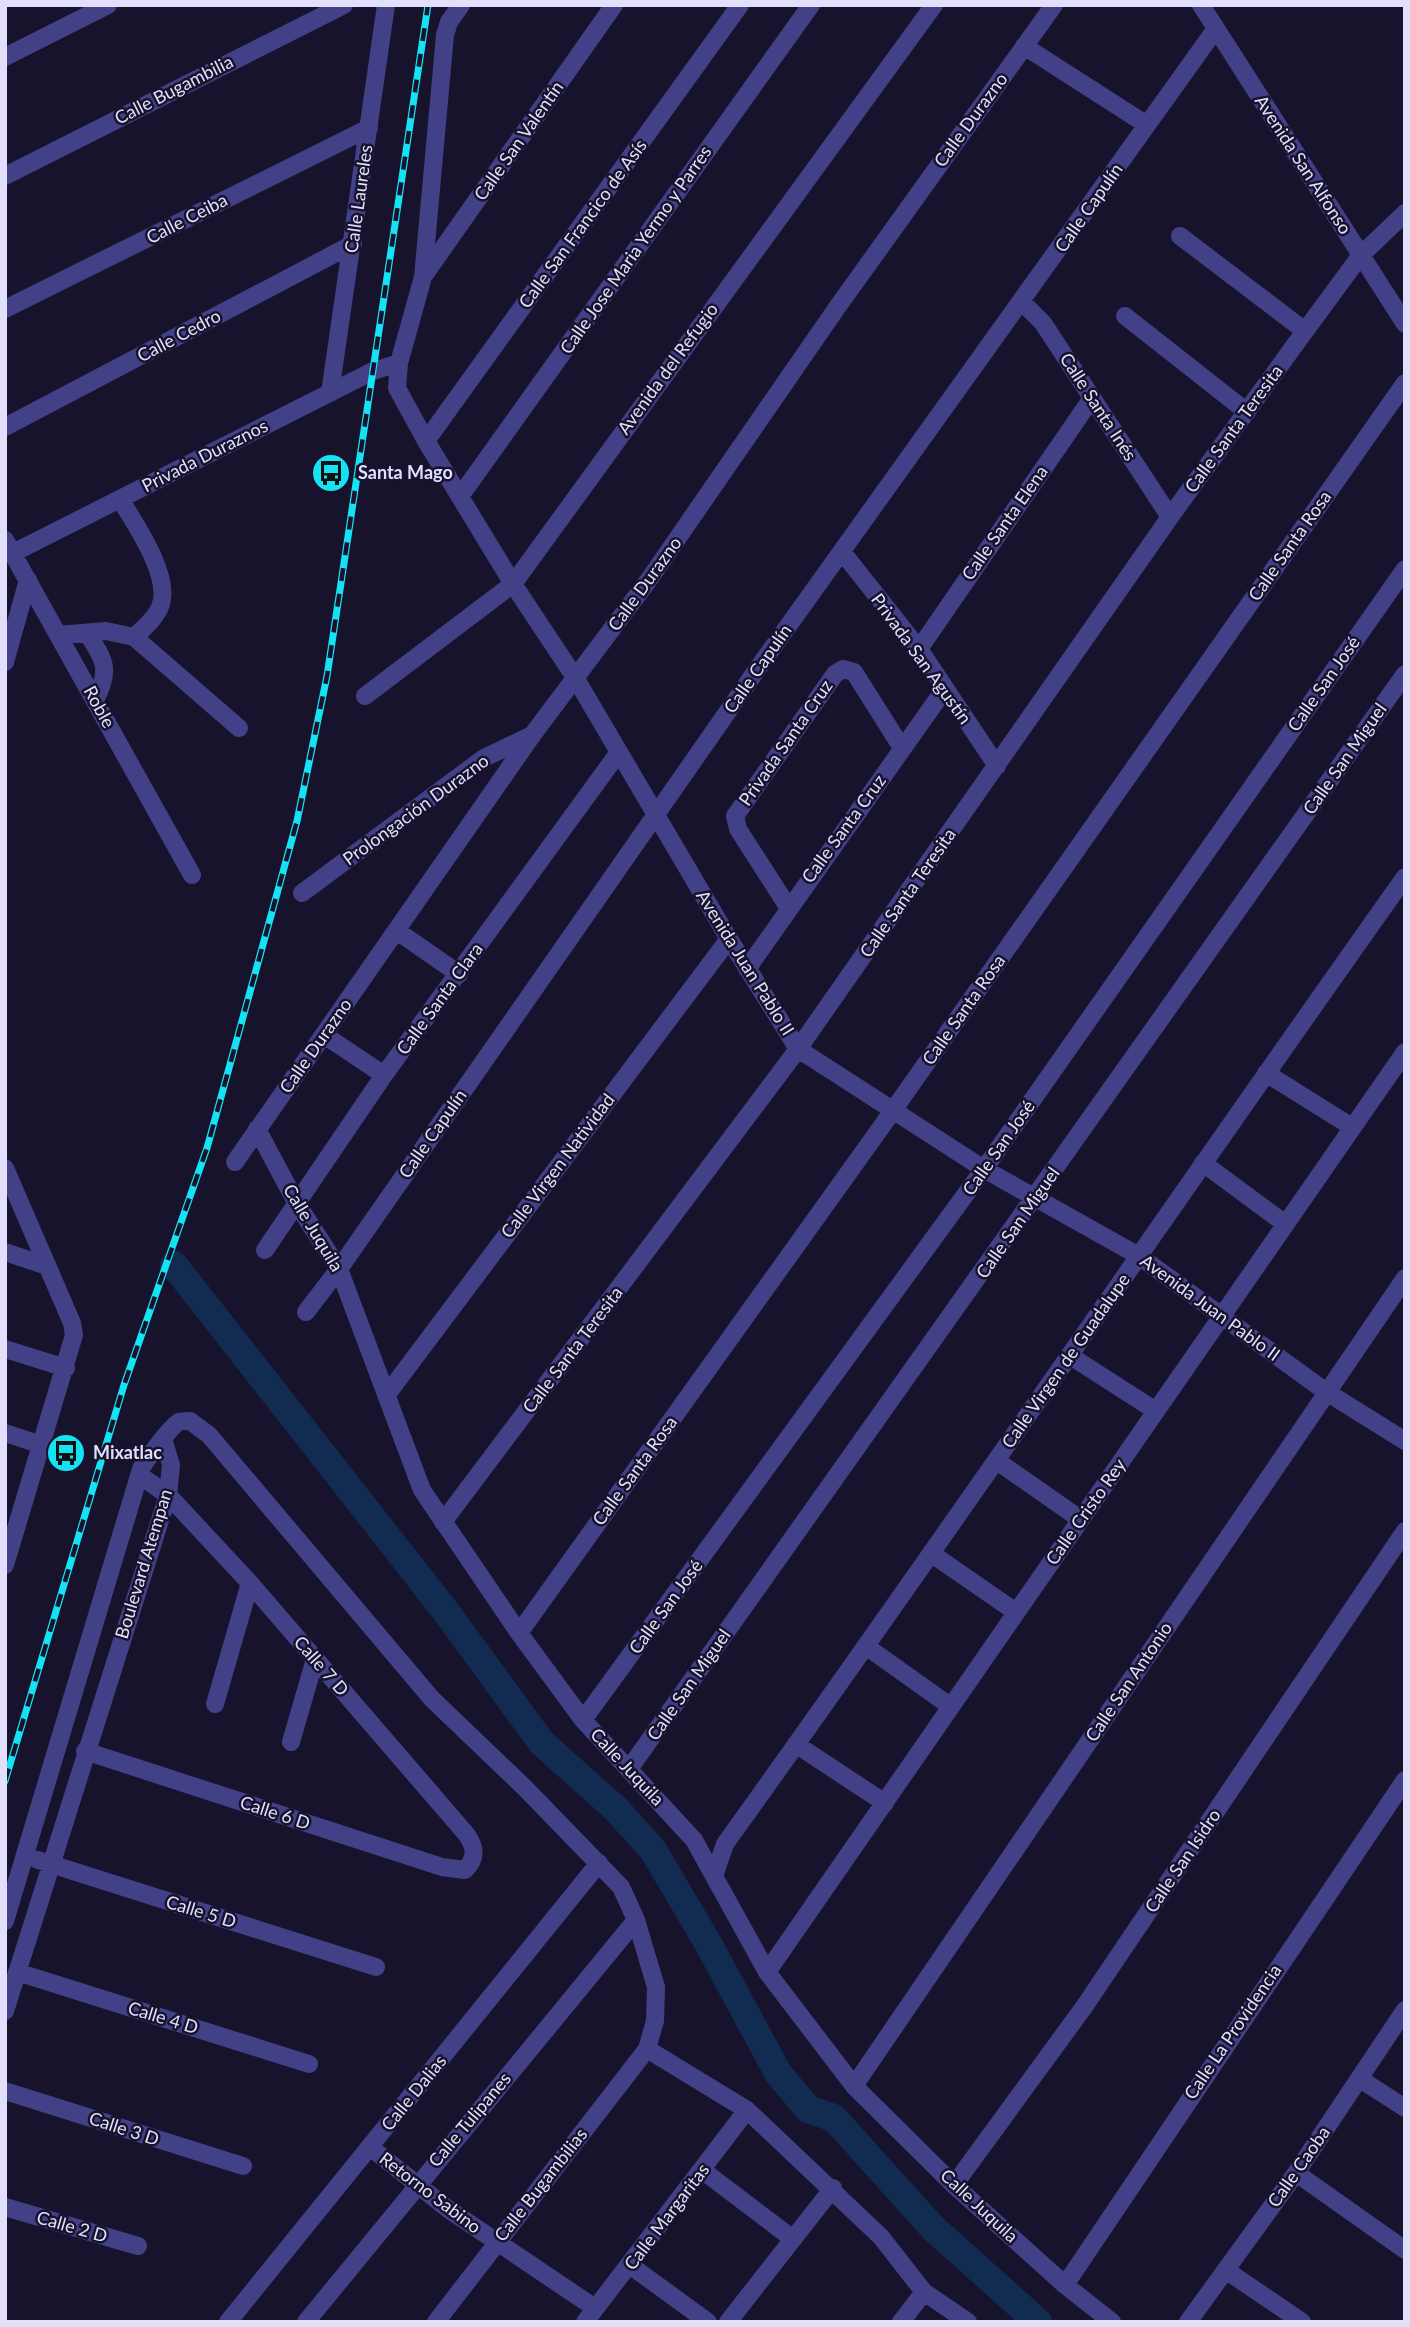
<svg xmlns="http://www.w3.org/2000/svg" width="1410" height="2327" font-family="Lato,sans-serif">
  <rect width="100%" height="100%" fill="#17132c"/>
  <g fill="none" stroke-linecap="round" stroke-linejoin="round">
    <path stroke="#122b50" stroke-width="28" d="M174 1265 447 1613 542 1743 616 1809 653 1850 709 1945 778 2073 808 2109 834 2118 933 2228 1038 2322"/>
    <path stroke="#424188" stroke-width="18" d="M461 5 449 22 445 35 423 277 399 363 397 388 426 441 513 584 576 679 729 939 798 1049 984 1169 1139 1256 1325 1391 1405 1441
      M1201 5 1405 324
      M1024 46 1147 125
      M5 57 108 5
      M5 176 344 5
      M1180 236 1305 331
      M425 274 614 5
      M1022 302 1043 323 1170 517
      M5 309 369 128
      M1125 316 1247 412
      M330 393 386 5
      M5 427 353 244
      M426 441 740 5
      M461 495 811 5
      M120 499C135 524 170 574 161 604 157 617 144 628 134 637
      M5 540 192 875
      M13 553 373 371 399 363
      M843 553 919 649 997 766
      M87 633C105 661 111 670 95 700
      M58 635 106 631 134 637 239 728
      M919 649 1092 398
      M5 662 28 580
      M365 696 513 584 934 5
      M302 893 484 758 532 735
      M788 907 738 829 735 816 835 674 843 669 854 672 902 748
      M397 931 459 974
      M747 969 944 690
      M324 1035 384 1075
      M1266 1073 1352 1127
      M257 1129 297 1204 339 1269 422 1490 519 1633 583 1720 694 1840 767 1972 854 2086 954 2185 1065 2285 1112 2322
      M235 1162 533 734 648 581 836 309 1054 5
      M1203 1163 1284 1223
      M5 1168 72 1323 74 1335 5 1565
      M265 1250 384 1075 619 752
      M5 1252 47 1266
      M306 1312 339 1269 763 661 1215 30
      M5 1349 66 1368
      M1072 1357 1156 1411
      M388 1393 729 939
      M5 1433 42 1445
      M997 1461 1080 1519
      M443 1522 798 1049 1170 517 1305 331 1361 255 1405 213
      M932 1554 1016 1612
      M519 1633 892 1112 1405 383
      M867 1647 950 1706
      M215 1704 250 1583
      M583 1720 984 1169 1405 569
      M291 1742 315 1659
      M797 1745 885 1803
      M85 1751 442 1867 465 1870C476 1859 476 1848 467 1835L250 1583 168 1495 139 1475
      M629 1769 1405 674
      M38 1860 376 1967
      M714 1876 725 1844C955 1524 1177 1198 1405 877
      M5 1921 141 1469C145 1461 172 1425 179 1422 181 1421 189 1421 190 1421L209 1435 432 1699 525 1788 621 1887 636 1920 656 1987 655 2021 647 2049 436 2322
      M17 1972 309 2064
      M767 1972 1405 1052
      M5 2011 168 1495 171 1465 164 1442
      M647 2049 747 2110 881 2237 924 2292 968 2322
      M1360 2079 1405 2108
      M854 2086 1405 1278
      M5 2091 243 2166
      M370 2147 448 2209 595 2308
      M702 2170 793 2239
      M1296 2173 1405 2250
      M954 2185 1084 2007 1405 1531
      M5 2207 138 2246
      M631 2266 708 2322
      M1227 2271 1302 2322
      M1065 2285 1405 1780
      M228 2322 599 1863
      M306 2322 636 1920
      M585 2322 747 2110
      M728 2322 833 2188
      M901 2322 924 2292
      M1188 2322 1296 2173 1405 2010"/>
    <defs>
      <path id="rail" d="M5 1781 124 1385 207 1148 297 821 327 676 428 5"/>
    </defs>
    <use href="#rail" stroke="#15e2f3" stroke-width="7"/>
    <use href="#rail" stroke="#17132c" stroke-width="4.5" stroke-dasharray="13" stroke-linecap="butt"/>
  </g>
  <defs>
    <symbol id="bus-disc" viewBox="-11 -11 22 22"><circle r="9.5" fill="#15e2f3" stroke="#17132c"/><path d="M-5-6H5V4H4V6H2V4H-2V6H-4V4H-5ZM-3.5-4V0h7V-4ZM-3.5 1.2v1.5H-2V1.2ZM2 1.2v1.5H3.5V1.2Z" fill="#111"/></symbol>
  </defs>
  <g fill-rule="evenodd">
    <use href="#bus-disc" x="309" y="451" width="44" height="44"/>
    <use href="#bus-disc" x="44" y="1431" width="44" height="44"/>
  </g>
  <g text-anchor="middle" stroke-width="5" stroke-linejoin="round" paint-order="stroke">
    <g font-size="18" fill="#e2dffd" stroke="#17132c">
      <text transform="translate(174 90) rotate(-27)" y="6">Calle Bugambilia</text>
      <text transform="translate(971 120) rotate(-54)" y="6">Calle Durazno</text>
      <text transform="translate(519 141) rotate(-55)" y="6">Calle San Valentín</text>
      <text transform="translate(1303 165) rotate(57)" y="6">Avenida San Alfonso</text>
      <text transform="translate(359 199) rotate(-82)" y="6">Calle Laureles</text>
      <text transform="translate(1089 208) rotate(-55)" y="6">Calle Capulín</text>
      <text transform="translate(187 219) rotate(-27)" y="6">Calle Ceiba</text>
      <text transform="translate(583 224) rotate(-54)" y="6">Calle San Francico de Asís</text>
      <text transform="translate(636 250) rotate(-55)" y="6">Calle Jose Maria Yermo y Parres</text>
      <text transform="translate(179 336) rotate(-28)" y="6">Calle Cedro</text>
      <text transform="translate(668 369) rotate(-54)" y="6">Avenida del Refugio</text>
      <text transform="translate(1098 407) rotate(57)" y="6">Calle Santa Inés</text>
      <text transform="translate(1234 429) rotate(-54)" y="6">Calle Santa Teresita</text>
      <text transform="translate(205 456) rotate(-27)" y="6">Privada Duraznos</text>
      <text transform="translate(1005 523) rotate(-55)" y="6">Calle Santa Elena</text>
      <text transform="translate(1290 546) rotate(-55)" y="6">Calle Santa Rosa</text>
      <text transform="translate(645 584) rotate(-54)" y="6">Calle Durazno</text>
      <text transform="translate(921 659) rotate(54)" y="6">Privada San Agustín</text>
      <text transform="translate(758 669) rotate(-55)" y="6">Calle Capulín</text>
      <text transform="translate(1324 684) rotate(-55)" y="6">Calle San José</text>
      <text transform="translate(99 707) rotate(61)" y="6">Roble</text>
      <text transform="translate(786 743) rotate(-55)" y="6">Privada Santa Cruz</text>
      <text transform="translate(1345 759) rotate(-55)" y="6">Calle San Miguel</text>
      <text transform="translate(416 810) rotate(-36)" y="6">Prolongación Durazno</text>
      <text transform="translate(844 829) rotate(-54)" y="6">Calle Santa Cruz</text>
      <text transform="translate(908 893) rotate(-55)" y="6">Calle Santa Teresita</text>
      <text transform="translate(745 963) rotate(58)" y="6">Avenida Juan Pablo II</text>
      <text transform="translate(440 999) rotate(-54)" y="6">Calle Santa Clara</text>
      <text transform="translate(964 1010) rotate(-55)" y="6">Calle Santa Rosa</text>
      <text transform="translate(316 1046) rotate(-55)" y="6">Calle Durazno</text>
      <text transform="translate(433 1134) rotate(-55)" y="6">Calle Capulín</text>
      <text transform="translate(999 1148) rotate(-55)" y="6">Calle San José</text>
      <text transform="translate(558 1166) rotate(-53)" y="6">Calle Virgen Natividad</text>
      <text transform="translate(1018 1223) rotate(-55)" y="6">Calle San Miguel</text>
      <text transform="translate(313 1228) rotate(59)" y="6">Calle Juquila</text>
      <text transform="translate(1210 1308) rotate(36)" y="6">Avenida Juan Pablo II</text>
      <text transform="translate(573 1350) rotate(-53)" y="6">Calle Santa Teresita</text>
      <text transform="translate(1066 1361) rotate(-55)" y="6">Calle Virgen de Guadalupe</text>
      <text transform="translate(635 1471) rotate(-54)" y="6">Calle Santa Rosa</text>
      <text transform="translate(1086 1512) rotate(-55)" y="6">Calle Cristo Rey</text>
      <text transform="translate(144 1564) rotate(-73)" y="6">Boulevard Atempan</text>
      <text transform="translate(666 1607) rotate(-54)" y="6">Calle San José</text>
      <text transform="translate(321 1666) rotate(49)" y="6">Calle 7 D</text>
      <text transform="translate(1129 1682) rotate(-56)" y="6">Calle San Antonio</text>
      <text transform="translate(689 1685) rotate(-55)" y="6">Calle San Miguel</text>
      <text transform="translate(627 1767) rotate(47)" y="6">Calle Juquila</text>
      <text transform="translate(275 1813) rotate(18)" y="6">Calle 6 D</text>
      <text transform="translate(1183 1861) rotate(-56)" y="6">Calle San Isidro</text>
      <text transform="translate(201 1912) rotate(17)" y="6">Calle 5 D</text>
      <text transform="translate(163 2018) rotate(17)" y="6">Calle 4 D</text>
      <text transform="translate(1233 2032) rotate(-56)" y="6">Calle La Providencia</text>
      <text transform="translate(414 2093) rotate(-51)" y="6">Calle Dalias</text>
      <text transform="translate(470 2120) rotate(-50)" y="6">Calle Tulipanes</text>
      <text transform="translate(124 2129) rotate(18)" y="6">Calle 3 D</text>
      <text transform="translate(1299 2167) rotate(-55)" y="6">Calle Caoba</text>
      <text transform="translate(541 2185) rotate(-52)" y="6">Calle Bugambilias</text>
      <text transform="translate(430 2193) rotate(37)" y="6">Retorno Sabino</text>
      <text transform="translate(979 2206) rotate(43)" y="6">Calle Juquila</text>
      <text transform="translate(667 2217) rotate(-53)" y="6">Calle Margaritas</text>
      <text transform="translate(72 2227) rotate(16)" y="6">Calle 2 D</text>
    </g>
    <g font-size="18" font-weight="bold" fill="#e2dffd" stroke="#17132c" text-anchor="start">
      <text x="358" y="479">Santa Mago</text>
      <text x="93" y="1459">Mixatlac</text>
    </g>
  </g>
  <rect width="1410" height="2327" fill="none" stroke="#e2dffd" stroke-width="14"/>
</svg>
